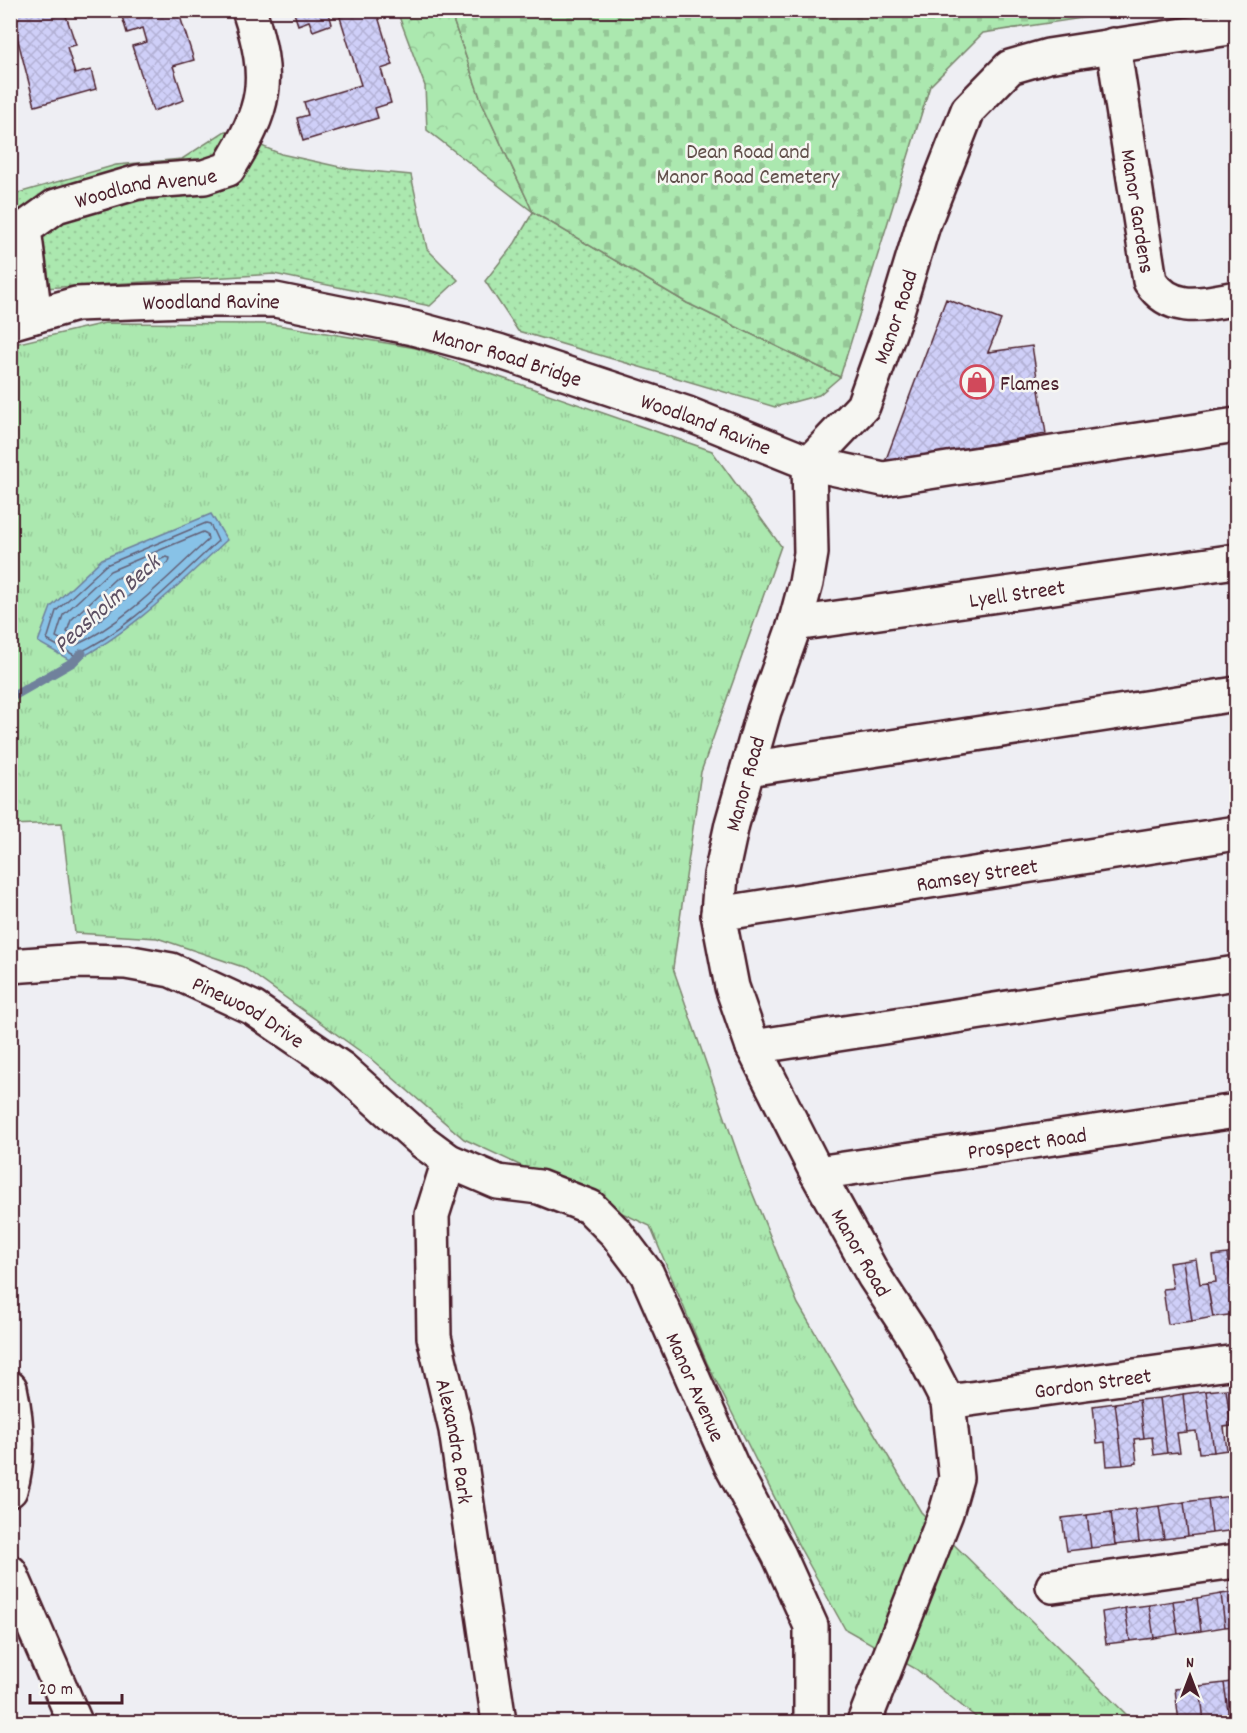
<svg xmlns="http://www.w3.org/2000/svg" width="1247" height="1733" font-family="Dekko,sans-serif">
  <defs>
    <pattern id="grass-dots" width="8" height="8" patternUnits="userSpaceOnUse" patternTransform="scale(1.5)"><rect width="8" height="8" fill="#abe8af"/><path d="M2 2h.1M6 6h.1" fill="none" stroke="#95c797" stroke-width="1.8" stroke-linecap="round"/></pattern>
    <pattern id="forest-crowns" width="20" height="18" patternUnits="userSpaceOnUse" patternTransform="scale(1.5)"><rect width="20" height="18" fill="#abe8af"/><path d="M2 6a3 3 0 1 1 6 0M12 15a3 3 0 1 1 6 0" fill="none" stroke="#95c797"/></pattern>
    <pattern id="cemetery-stones" width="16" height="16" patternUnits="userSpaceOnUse" patternTransform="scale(1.5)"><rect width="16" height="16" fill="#abe8af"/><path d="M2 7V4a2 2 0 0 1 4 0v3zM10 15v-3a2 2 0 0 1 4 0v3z" fill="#95c797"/></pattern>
    <pattern id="park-tufts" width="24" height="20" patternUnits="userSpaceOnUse" patternTransform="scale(1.5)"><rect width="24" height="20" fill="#abe8af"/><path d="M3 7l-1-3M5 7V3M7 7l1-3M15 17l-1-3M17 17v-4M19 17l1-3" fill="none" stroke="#95c797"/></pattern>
    <pattern id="building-cross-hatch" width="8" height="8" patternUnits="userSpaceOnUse" patternTransform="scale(1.5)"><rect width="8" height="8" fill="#cfcff8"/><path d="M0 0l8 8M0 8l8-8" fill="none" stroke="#b3b1d5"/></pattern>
  </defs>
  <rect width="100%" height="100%" fill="#eeeef3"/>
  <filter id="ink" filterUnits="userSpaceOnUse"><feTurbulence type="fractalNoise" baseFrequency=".0167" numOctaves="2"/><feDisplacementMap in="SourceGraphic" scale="12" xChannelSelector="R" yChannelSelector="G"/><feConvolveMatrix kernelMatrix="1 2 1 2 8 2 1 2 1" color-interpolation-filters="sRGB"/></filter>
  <g filter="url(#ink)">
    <path fill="url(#grass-dots)" stroke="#7a846d" stroke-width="1.5" d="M225 131 281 154 349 169 411 175 427 249 458 280 430 306 274 274 11 290V195L116 165 182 159Z
      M533 212 687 303 840 377 819 395 775 407 518 331 485 281 515 243Z"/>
    <path fill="url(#forest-crowns)" stroke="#7a846d" stroke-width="1.5" d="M397 11H450L482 103 533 212 427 130 425 86Z"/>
    <path fill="url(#cemetery-stones)" stroke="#7a846d" stroke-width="1.5" d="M450 11V10L1128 11 983 33 930 86 840 377 687 303 533 212 482 103Z"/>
    <path fill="url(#park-tufts)" stroke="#7a846d" stroke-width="1.5" d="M105 323 272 324 416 348 712 451 781 546 701 772 673 968 745 1175 798 1304 921 1512 1134 1722H982L916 1669 845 1629 800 1548 707 1363 650 1226 464 1139 371 1059 243 967 157 938 75 933 62 823 11 825 10 345Z"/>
    <path fill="#88c2e7" stroke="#6f819c" stroke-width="1.5" d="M211 514 227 540C179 584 132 632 73 662L38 642 51 607 102 559Z"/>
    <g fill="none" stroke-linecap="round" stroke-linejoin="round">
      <path stroke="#636076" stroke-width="1.5" d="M206 523 210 524 218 541C174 581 129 631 74 655L47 640 56 611 106 565Z
        M203 532 207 534 208 540C167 577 125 623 74 646L56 637 63 615 110 571Z
        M166 557 170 558 169 562 93 626 75 636 67 632 71 620 115 579Z"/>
      <path stroke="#6f819c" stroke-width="9" d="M10 698 73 662 82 653"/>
    </g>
    <path fill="url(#building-cross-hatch)" stroke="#4a1f2b" stroke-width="1.5" d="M10 10H64L76 45 67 47 75 74 91 70 96 89 35 106Z
      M120 10H178L194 60 173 66 184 100 153 111 132 46 147 42 143 28 127 33Z
      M293 10H328L332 24 313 31 309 21 298 25Z
      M350 10H376L393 65 381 69 391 103 375 108 378 118 303 141 297 118 308 115 304 102 361 85 339 14Z
      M946 299 1001 320 988 352 1032 346 1046 434 885 462Z
      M1236 1252V1314L1227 1254Z
      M1227 1254 1236 1314 1213 1317 1207 1283 1216 1282 1213 1256Z
      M1196 1259 1200 1284 1207 1283 1213 1317 1192 1321 1183 1261Z
      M1183 1261 1192 1321 1168 1324 1163 1289 1173 1288 1169 1263Z
      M1236 1387V1425L1231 1426 1226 1389Z
      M1226 1389 1231 1426 1224 1427 1227 1450 1214 1452 1206 1391Z
      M1206 1391 1214 1452 1199 1453 1196 1431 1187 1432 1183 1394Z
      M1183 1394 1187 1432 1177 1433 1180 1452 1167 1453 1160 1398Z
      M1160 1398 1167 1453 1154 1455 1152 1437 1144 1438 1139 1400Z
      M1139 1400 1144 1438 1134 1439 1137 1463 1123 1465 1115 1403Z
      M1115 1403 1123 1465 1107 1466 1105 1442 1097 1443 1093 1406Z
      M1236 1495V1529L1232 1496Z
      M1232 1496 1236 1530 1212 1533 1208 1499Z
      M1208 1499 1212 1533 1188 1536 1184 1502Z
      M1184 1502 1188 1536 1164 1539 1159 1506Z
      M1159 1506 1164 1539 1139 1542 1135 1509Z
      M1135 1509 1139 1542 1115 1545 1111 1512Z
      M1111 1512 1115 1545 1091 1548 1087 1515Z
      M1087 1515 1091 1548 1067 1551 1062 1518Z
      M1236 1592V1626L1225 1627 1221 1594Z
      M1221 1594 1225 1627 1201 1631 1197 1598Z
      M1197 1598 1201 1631 1178 1634 1173 1601Z
      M1173 1601 1178 1634 1154 1638 1149 1605Z
      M1149 1605 1154 1638 1130 1641 1125 1608Z
      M1125 1608 1130 1641 1106 1644 1102 1612Z
      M1236 1681V1717L1229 1718 1224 1683Z
      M1224 1683 1229 1718 1204 1722 1200 1686Z
      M1200 1686 1204 1722H1179L1175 1689Z"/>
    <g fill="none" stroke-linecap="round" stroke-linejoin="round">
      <defs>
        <g id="minor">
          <path id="s1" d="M1113 45 1150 281C1171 314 1204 304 1236 298"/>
          <path id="s2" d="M35 316 24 229 56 206 138 182 204 177 228 169C266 107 272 81 249 10"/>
          <path id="s3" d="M10 323 76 304 186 300H275L413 328 498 351 688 414 809 463 883 479 1236 425"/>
          <path id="s4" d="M795 624 1236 561"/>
          <path d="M748 769 1236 694"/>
          <path id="s5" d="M718 914 1236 833"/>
          <path id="s6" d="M10 966 80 961 126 962 171 970 253 1008 342 1069 422 1141 449 1161 498 1182 539 1187 590 1207 616 1233 647 1274 731 1465 779 1555 811 1626V1722"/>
          <path d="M753 1047 1236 973"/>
          <path id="s7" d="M449 1161 432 1215 434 1337 456 1430 499 1722"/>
          <path id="s8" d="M817 1173 1236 1111"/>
          <path d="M10 1388C17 1421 20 1457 10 1490"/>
          <path id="s9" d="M948 1402 1236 1362"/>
          <path d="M10 1572 75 1722"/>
          <path d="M1053 1586 1236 1561"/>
          <path id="s10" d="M864 1722 946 1513 956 1478 948 1402 916 1340 874 1276 817 1173 753 1047 732 987 718 914 721 875 732 824 764 711 795 624 806 583 811 553 809 463 863 406 897 311 923 225 968 110 1010 67 1048 56 1236 27"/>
        </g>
      </defs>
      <use href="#minor" stroke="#4a1f2b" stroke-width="38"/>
      <use href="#minor" stroke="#f6f6f2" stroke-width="33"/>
    </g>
  </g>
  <defs>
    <symbol id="shop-ring" viewBox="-11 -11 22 22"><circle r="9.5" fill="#f6f6f2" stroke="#d1495b" stroke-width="1.5"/><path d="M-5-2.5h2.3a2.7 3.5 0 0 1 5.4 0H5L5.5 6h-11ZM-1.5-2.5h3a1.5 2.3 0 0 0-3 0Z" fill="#d1495b"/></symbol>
  </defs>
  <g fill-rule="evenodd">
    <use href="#shop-ring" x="958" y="363" width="38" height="38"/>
  </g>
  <g text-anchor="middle" stroke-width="5" stroke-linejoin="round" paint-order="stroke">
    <g font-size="22" fill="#62514c" stroke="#f6f6f2">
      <text x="748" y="158">Dean Road and<tspan x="748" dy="25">Manor Road Cemetery</tspan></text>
    </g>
    <g font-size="22" fill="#4a1f2b" stroke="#f6f6f2">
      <text dy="8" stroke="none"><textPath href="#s2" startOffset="219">Woodland Avenue</textPath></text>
      <text dy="8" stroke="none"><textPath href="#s1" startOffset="168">Manor Gardens</textPath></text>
      <text dy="8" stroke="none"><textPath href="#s3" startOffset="204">Woodland Ravine</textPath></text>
      <text dy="8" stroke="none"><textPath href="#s10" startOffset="1518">Manor Road</textPath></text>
      <text dy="8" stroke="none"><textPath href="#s3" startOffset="507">Manor Road Bridge</textPath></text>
      <text dy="8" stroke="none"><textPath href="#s3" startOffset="717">Woodland Ravine</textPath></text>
      <text dy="8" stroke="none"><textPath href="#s4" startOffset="224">Lyell Street</textPath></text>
      <text dy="8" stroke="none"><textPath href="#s10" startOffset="1014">Manor Road</textPath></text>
      <text dy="8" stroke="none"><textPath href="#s5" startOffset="262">Ramsey Street</textPath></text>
      <text dy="8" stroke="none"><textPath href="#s6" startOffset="250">Pinewood Drive</textPath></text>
      <text dy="8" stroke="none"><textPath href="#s8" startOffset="212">Prospect Road</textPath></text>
      <text transform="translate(862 1252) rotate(60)" y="8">Manor Road</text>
      <text dy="8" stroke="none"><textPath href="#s9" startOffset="146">Gordon Street</textPath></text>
      <text dy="8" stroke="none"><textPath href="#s6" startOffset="862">Manor Avenue</textPath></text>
      <text dy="8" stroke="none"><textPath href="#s7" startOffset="285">Alexandra Park</textPath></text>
    </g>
    <g font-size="22" fill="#4a1f2b" stroke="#f6f6f2" text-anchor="start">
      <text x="1000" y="390">Flames</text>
    </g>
    <g font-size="24" font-style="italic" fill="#5d5063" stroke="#f6f6f2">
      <text transform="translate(106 603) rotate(-42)" y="8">Peasholm Beck</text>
    </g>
  </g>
  <rect width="1247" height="1733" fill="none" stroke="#f6f6f2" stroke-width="36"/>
  <rect x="18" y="18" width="1211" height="1697" fill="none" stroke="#4a1f2b" stroke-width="2" filter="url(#ink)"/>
  <g transform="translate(1190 1676)" stroke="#f6f6f2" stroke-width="4.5" paint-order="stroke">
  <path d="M0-4.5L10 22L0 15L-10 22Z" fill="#4a1f2b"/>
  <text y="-9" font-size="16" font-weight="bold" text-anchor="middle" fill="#4a1f2b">N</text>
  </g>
  <path d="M30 1694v9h92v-9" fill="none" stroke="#4a1f2b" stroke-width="3"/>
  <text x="39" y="1694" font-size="18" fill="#4a1f2b" stroke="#f6f6f2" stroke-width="4.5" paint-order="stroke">20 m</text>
</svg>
